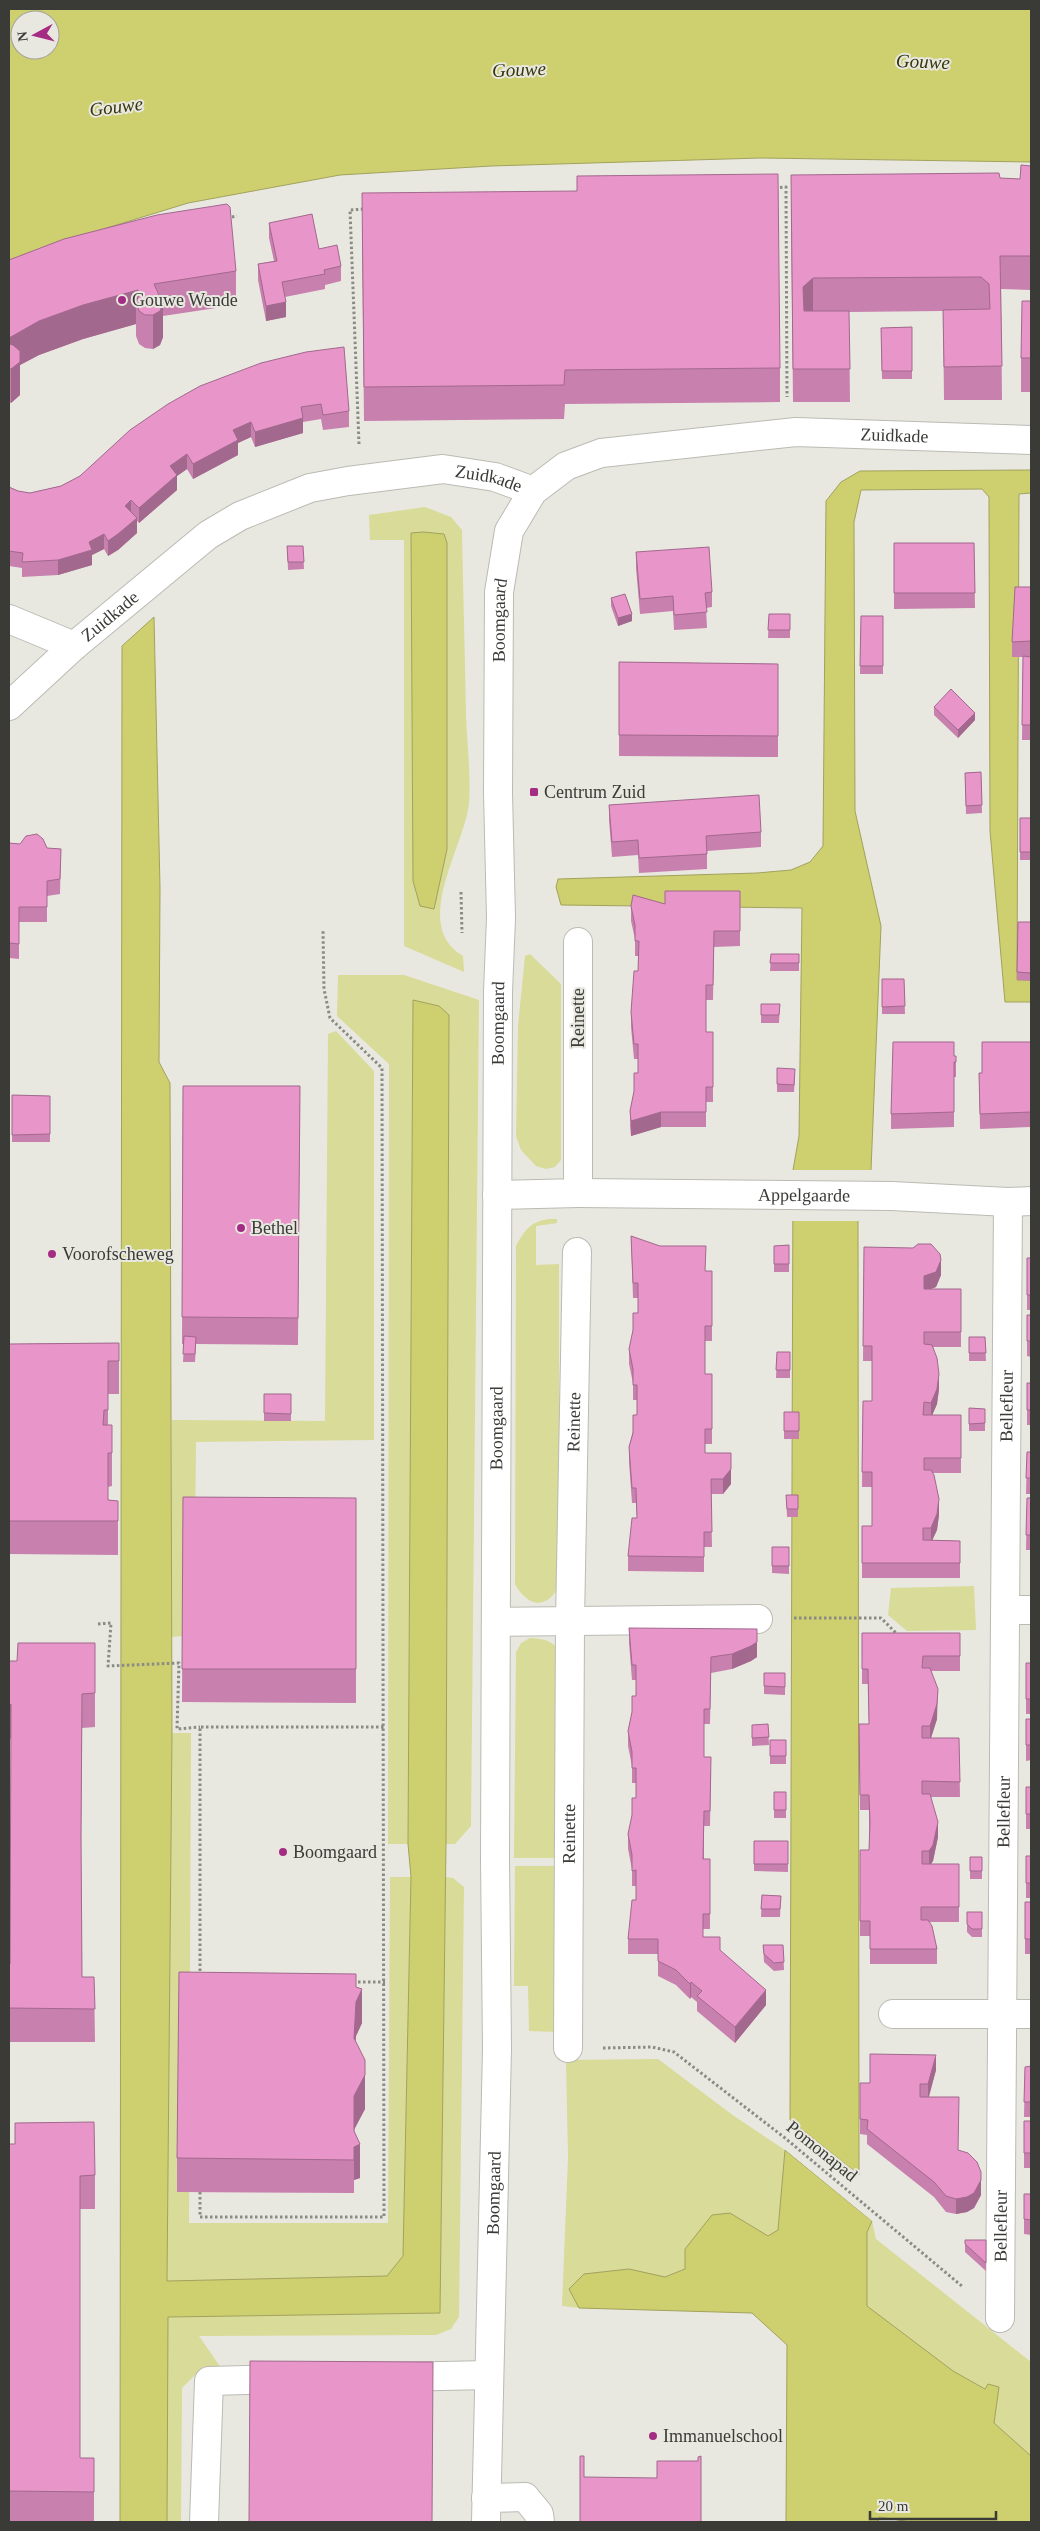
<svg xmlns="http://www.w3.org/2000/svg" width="1040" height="2531" font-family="'Times New Roman',serif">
  <rect width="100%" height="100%" fill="#e8e8e0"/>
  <path fill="#d9db98" d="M425 507 451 517 462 530C463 592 465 654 466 716 467 744 471 774 469 803 465 846 410 925 463 956L464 972 404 946V540H370L369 515Z
    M530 954 561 984V1160L555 1167 546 1169 536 1166 521 1150 516 1136 518 1026 525 956Z
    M338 975H404L479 1000 471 1826 455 1844H446L449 1015 413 1000 408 1844H388L389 1064 337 1016Z
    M336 1031 374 1071V1440L196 1442 195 1531 183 1636 171 1637 172 1420 325 1421 328 1034Z
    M548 1219H557V1223L536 1226V1265L559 1264V1586C546 1611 527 1606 515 1584L516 1246C524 1231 530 1222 548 1219Z
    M974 1586 976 1630 907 1631 888 1615 891 1588Z
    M530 1638C542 1639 550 1639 558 1649L557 1858H514L516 1652 521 1643Z
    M172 1733H191L189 2223H388L390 1877H411L403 2256 387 2276 167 2281Z
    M515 1866H557V2032L529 2031 528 1986H514Z
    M445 1877 453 1878 464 1887 459 2317 451 2329 436 2335 199 2336 221 2368 203 2367 182 2388 181 2522H167L168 2317 440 2313Z
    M658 2059 734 2116 785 2150 778 2230 768 2236 730 2213 685 2269 665 2277 629 2269 570 2289 579 2308 562 2306 568 2158 566 2060Z
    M872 2221 876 2239 1031 2362V2456L994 2423 986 2389 953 2371 867 2306V2232Z"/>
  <path fill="#cecf6e" stroke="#a2a25e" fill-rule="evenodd" d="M9 9H1031V162L760 158 491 166 340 175 188 203 55 244 9 264ZM20 20H50V50H20Z
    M1031 470V493L1019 494 1017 980H1031V1002H1005L990 831 989 497 982 489 861 490 854 522 855 811 881 926 871 1170 858 1220 859 2175 790 2120 793 1170 799 1136 802 908 561 905 556 887 558 879 757 873 791 870 810 862 823 846 826 501 841 482 860 471Z
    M423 532 444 534 447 543V849L434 909 420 906 413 881 411 533Z
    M154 617 160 888 159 1062 170 1083 172 1733 167 2281 387 2276 403 2256 411 1877 408 1844 413 1000 439 1006 449 1015 446 1844 440 2313 168 2317 167 2522H120L122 646Z
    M785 2150 872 2221 867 2232V2306L953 2371 985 2389 988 2384 999 2387 994 2423 1031 2456V2522H911L879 2517 878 2522H786L787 2345 752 2313 579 2308 569 2289 584 2274 629 2269 665 2277 685 2269V2249L712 2215 730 2213 768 2236 778 2230Z"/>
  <path fill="#e8e8e0" d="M791 1170H873L861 1221H791Z
    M787 2118 859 2175 861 2176 857 2177 788 2122Z
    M783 2148H786L872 2218V2221Z"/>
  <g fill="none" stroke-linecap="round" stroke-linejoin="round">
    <defs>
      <g id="minor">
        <path d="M9 619 74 646"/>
        <path id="s1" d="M9 706 74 646 208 535 240 516 310 488 348 481 443 469 495 477 533 491"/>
        <path id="s2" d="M578 1193 892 1196 1008 1202 1031 1201"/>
        <path d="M497 1195 578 1193V942"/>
        <path d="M1006 1610H1031"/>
        <path d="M496 1622 758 1619"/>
        <path d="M893 2014H1031"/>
        <path id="s3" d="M568 2048 570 1621 577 1252"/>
        <path id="s4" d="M1000 2318 1008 1202"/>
        <path d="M395 2377 489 2375"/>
        <path d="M486 2498 525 2497 539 2514 540 2522"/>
        <path d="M204 2522 209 2381 288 2379"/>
        <path id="s5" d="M486 2522 497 2049 495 1859 498 992 501 918 498 793 499 592 509 531 533 491 566 466 601 453 796 432 1031 440"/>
      </g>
    </defs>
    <use href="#minor" stroke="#babbb3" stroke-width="30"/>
    <path stroke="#8b8b86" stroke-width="3" stroke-dasharray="2.5 2.5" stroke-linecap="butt" d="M775 188 786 187 787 397
      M227 218 237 216
      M359 444 350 210 364 209
      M461 892 462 933
      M794 1618H881L898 1635
      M98 1624 111 1623 108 1666 179 1663 177 1729 200 1727
      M200 1976V1727H385
      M353 1982H385
      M603 2048 652 2047 674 2052 785 2138 963 2287
      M200 2192V2217H384L382 1068 330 1018 324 989 323 930"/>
    <use href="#minor" stroke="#fff" stroke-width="28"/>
  </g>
  <path fill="#c880ae" d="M1031 166V290L1001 289 1002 400H944L943 311 849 312 850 402H793L791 209 1000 178 1020 179Z
    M269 223 319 249 341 266V281L325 285V289L285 297 286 317 266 321 258 280V264L274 261 269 238Z
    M362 226 780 368V402L565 404 564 419 364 421Z
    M9 260 236 271V305L163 316V337L160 345 153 349 145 348 139 344 136 336V324L83 339 39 355 20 365V395L11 403 9 402Z
    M1031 301V392H1021V358Z
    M912 327V379H882L881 328Z
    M261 363 349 411V427L323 430 321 419 303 422V433L255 447 251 437 238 443V455L193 479 187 469 177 476V490L139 523 137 521V533L118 550 108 556 104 549 92 555V565L58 575 22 577V568L9 566V487L18 491 30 493 61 486 80 476Z
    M894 543H974L975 608 894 609Z
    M287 546H303L304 569 288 570Z
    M636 552 712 592V607L706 608 707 628 674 630 673 611 640 614 636 568Z
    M1031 587V740H1022L1023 657H1012V642Z
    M611 598 632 621 618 626 611 606Z
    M769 614H790V638H768Z
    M861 616H883V674H860Z
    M619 662 778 664V757L619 756Z
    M934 707 975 720 958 738 934 715Z
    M981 772 982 813 966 814 965 773Z
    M609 805 761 832V847L707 851V869L639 873 638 855 612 857 609 820Z
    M1020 818H1031V860H1020Z
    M9 843 47 848 61 849 60 894 47 896V922H19V959L9 958Z
    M740 891V946L714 947 713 1000H706V1032H713V1102H706V1127H661L631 1136 630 1126V1111L638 1073V1059H634L631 1027V1012L638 971 639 956H635V939L631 921V906L665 904Z
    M1018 922H1031V981L1017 980Z
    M771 954H799V971H770Z
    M882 979H904L905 1014H882Z
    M761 1004H780L779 1023H761Z
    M1031 1042V1127L980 1129 979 1073H982Z
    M954 1056H956V1077H954V1127L891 1129V1114Z
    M777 1068 795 1077 794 1092H777Z
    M183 1086H300L298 1345 196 1344 195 1362H183L184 1344H182Z
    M12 1095 50 1096V1142H12Z
    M631 1236 705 1271 712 1286V1341H705V1374L712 1389V1444H705V1453L731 1469V1484L723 1494H711L712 1547H704V1572L628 1571V1556L637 1518 636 1503H632L629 1462V1447L637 1415V1400H633V1383L629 1364V1349L638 1313V1298H633Z
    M789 1245V1272H774V1246Z
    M864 1247 941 1275 936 1287 930 1289H961V1347H933L939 1389 937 1404 932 1415H961V1473H932L939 1515 937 1530 932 1540 960 1541V1578H862V1526H872V1487H862L863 1401H872V1361H863Z
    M1027 1258H1031V1310H1027Z
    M1027 1315H1031V1357L1027 1356Z
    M969 1337H985L986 1361H969Z
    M119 1343V1394H108V1425H112V1486L108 1487V1500L118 1501V1555L9 1554V1344Z
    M777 1352H790V1378H776Z
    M1027 1383H1031V1425H1027Z
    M264 1394H291V1421H264Z
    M969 1408 985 1409V1431H969Z
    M784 1412H799V1439H784Z
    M1027 1452H1031V1494H1026Z
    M786 1495H798V1517H787Z
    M183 1497 356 1498V1703L182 1702Z
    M1027 1498H1031V1550H1026Z
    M772 1547H789V1574L772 1573Z
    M629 1628 757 1657 751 1661 732 1669 711 1673 710 1724H704V1757L711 1772 710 1826H704V1859L710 1874V1929H703V1937L720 1951 766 2005 735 2043 697 2011V2002L691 1997 690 1999 676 1985 658 1976V1954H628V1939L636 1900V1886H632V1869L628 1849V1834L636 1798V1783H632V1766L628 1746V1731L636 1696V1680H632L629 1643Z
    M862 1633H960V1671H931L937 1719 931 1738H959L960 1797H931L938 1837 933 1861 931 1864H959V1922H930L937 1949V1964H870V1936H860V1850H869V1810H860L859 1724H869L868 1684H862Z
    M95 1643V1727L82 1728 81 1854 82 1977H94L95 2042H9V1933V1963L10 1964 11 1738 9 1740V1661H17Z
    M1026 1663H1031V1714H1026Z
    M764 1673H785V1695L764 1694Z
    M1026 1719H1031V1760L1026 1761Z
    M768 1724 769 1745 752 1746V1725Z
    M770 1740H786V1764H770Z
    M1026 1787H1031V1829H1026Z
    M774 1792H786V1818H774Z
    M754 1841H788V1872L754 1871Z
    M1026 1856H1031V1898H1026Z
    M970 1857H982V1879H970Z
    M762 1895 781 1896 780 1917H761Z
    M1025 1902H1031V1954H1025Z
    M967 1912H982V1937H972L967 1932Z
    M763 1945H783L784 1970 774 1971 764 1962Z
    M356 1987 362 2023 356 2036 355 2042 365 2094V2109L354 2129 360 2178 354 2180V2193L177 2192V2158Z
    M1031 2066V2117H1024L1025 2067Z
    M936 2070 929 2097 958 2150 981 2187V2195L974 2208 967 2212 956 2214 946 2212 934 2197 867 2144V2135L860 2134V2083H870Z
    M1024 2121H1031V2168H1024Z
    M15 2123 95 2175V2209H80V2458H94V2522H9V2144H15Z
    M1024 2194H1031V2235L1024 2234Z
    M965 2240H986V2271L965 2252Z"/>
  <path fill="#a2688d" d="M813 278V312L803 321V287Z
    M138 290V306L136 302V324L83 339 39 355 20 365V395L11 403V369H9V338L39 321 83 305Z
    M286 302V317L266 321V306Z
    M163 304V337L160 345 153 349V315Z
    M303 418V433L255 447V432Z
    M251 422V437L238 443V455L193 479V464L233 430Z
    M187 454V469L177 476V490L139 523V508L170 466Z
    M131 500V515L125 506Z
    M137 518V533L118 550 108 556V541Z
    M104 534V549L92 555V565L58 575V560Z
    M632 614V621L618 626V618Z
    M975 713V720L958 738V730Z
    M661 1112V1127L631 1136V1121Z
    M941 1260V1275L936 1287 924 1292V1276Z
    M939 1374V1389L937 1404 931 1418V1403Z
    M731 1453V1484L723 1494V1479Z
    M939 1499V1515L937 1530 931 1543V1528Z
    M757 1642V1657L751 1661 732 1669V1654Z
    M938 1689 937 1719 930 1741V1726Z
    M11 1704V1738L9 1740V1706Z
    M938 1822V1837L933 1861 929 1867V1851Z
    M691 1982V1997L690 1999V1984Z
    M362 1989V2023L356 2036 354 2072V2038L356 2002Z
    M766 1990V2005L735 2043V2027Z
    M936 2055V2070L928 2099V2084Z
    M365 2060V2109L354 2130V2096Z
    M360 2144V2178L354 2180V2147Z
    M981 2172V2195L974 2208 967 2212 956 2214V2199Z"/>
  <path fill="#e895ca" stroke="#a2688d" d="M1021 165 1031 166V256H1000L1002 366 944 367 943 310 990 309 989 284 981 277 813 278 803 287 804 311H849L850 369H793L791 175 999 173 1000 178 1020 179Z
    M778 174 780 368 565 370 564 385 364 387 362 193 577 191V176Z
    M227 204 230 207 236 271 154 284 163 304 160 311 153 315H145L139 311 136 302 139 295 138 290 83 305 39 321 9 338V260L64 239 157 215Z
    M312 214 319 249 337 245 341 266 324 270 325 274 282 282 286 302 266 306 258 264 277 261 269 223Z
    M1022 301H1031V358H1021Z
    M912 327V371H882L881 328Z
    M9 344 13 345 20 351V362L11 369H9Z
    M344 347 349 411 323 415 321 404 301 407 303 418 255 432 251 422 233 430 238 440 193 464 187 454 170 466 177 475 139 508 131 500 125 506 137 518 118 534 108 541 104 534 89 542 92 550 58 560 22 562 23 553 9 551V487L18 491 30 493 61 486 80 476 130 430 168 404 200 386 261 363 306 352Z
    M894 543H974L975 593H894Z
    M287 546H303L304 562H288Z
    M709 547 712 592 705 593 707 612 674 615 673 596 640 599 636 552Z
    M1015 587H1031V641L1012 642Z
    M625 594 632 614 618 618 611 598Z
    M769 614H790V630H768Z
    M861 616H883V666H860Z
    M1023 656 1031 657V725H1022Z
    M619 662 778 664V736L619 735Z
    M951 689 975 713 958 730 934 707Z
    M981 772 982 805 966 806 965 773Z
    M759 795 761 832 706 836 707 854 639 858 638 840 612 842 609 805Z
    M1020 818H1031V852H1020Z
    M37 834 43 839 47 848 61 849 60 879 47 881V907H19V944L9 943V843L20 844 26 836Z
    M665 891H740V931H714L713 985H706V1032H713V1087H706V1112H661L631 1121 630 1111 634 1091V1073H638V1044H634L631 1012 634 971H638L639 941H635V925L631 906 633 895 665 904Z
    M1018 922H1031V973L1017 972Z
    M771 954H799V963H770Z
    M882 979H904L905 1006 882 1007Z
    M761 1004H780L779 1015H761Z
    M893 1042H954V1056H956V1062H954V1112L891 1114Z
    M982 1042H1031V1112L980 1114 979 1073H982Z
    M777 1068 795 1069 794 1085 777 1084Z
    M183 1086H300L298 1318 182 1317Z
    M12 1095 50 1096V1134L12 1135Z
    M631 1236 660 1246H706L705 1271H712V1326H705V1374H712V1429H705V1453H731V1469L723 1479H711L712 1532H704V1557L628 1556 632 1518H637L636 1488H632L629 1447 633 1433V1415H637V1385H633V1369L629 1349 633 1330V1313H638V1283H633Z
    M918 1244H931L940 1254 941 1260 936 1272 924 1276V1289H961V1332H924V1344L932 1345 937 1358 939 1374 937 1389 931 1403 924 1402 923 1415H961V1458H924V1470H931L934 1475 939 1499 937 1514 931 1528H923V1540L960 1541V1563H862V1526H872V1472H862L863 1401H872V1346H863L864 1247 913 1248Z
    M789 1245V1264H774V1246Z
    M1027 1258H1031V1295H1027Z
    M1027 1315H1031V1341H1027Z
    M184 1336 196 1337 195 1354H183Z
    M969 1337H985L986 1353H969Z
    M119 1343V1361H108V1410H104L103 1425H112V1453H108V1500L118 1501V1521H9V1344Z
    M777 1352H790V1370H776Z
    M1027 1383H1031V1410H1027Z
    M264 1394H291V1414L264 1413Z
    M969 1408 985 1409V1423L969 1424Z
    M784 1412H799V1431H784Z
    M1027 1452H1031V1478H1026Z
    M786 1495H798V1509H787Z
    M183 1497 356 1498V1669H182Z
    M1027 1498H1031V1535H1026Z
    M772 1547H789V1566H772Z
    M629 1628 757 1629V1642L751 1646 732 1654 711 1657 710 1709H704V1757H711L710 1811H704L703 1859H710V1914H703V1937H720V1950L766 1990 735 2027 697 1996 702 1991 691 1982 690 1984 676 1970 658 1961V1939H628L632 1900H636V1870L632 1871V1855L628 1834 632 1815V1798H636V1768H632V1752L628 1731 632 1712V1696H636V1665H632Z
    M862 1633H960V1656H923L922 1668H930L938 1689 937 1704 930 1726H922V1738H959L960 1782 922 1781V1794H930L938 1822 933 1845 929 1851H922V1864H959V1907H921V1920H928L932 1926 937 1949H870V1921H860V1850H869L870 1823 869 1795H860L859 1724H869L868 1669H862Z
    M18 1643H95V1693L82 1694 81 1835 82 1977H94L95 2009 9 2008V1963L10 1964 11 1704 9 1706V1661H17Z
    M1026 1663H1031V1699H1026Z
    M764 1673H785V1687L764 1686Z
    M1026 1719H1031V1745H1026Z
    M768 1724 769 1737 752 1738V1725Z
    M770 1740H786V1756H770Z
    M1026 1787H1031V1814H1026Z
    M774 1792H786V1810H774Z
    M754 1841H788V1864H754Z
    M1026 1856H1031V1883H1026Z
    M970 1857H982V1871H970Z
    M762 1895 781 1896 780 1909H761Z
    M1025 1902H1031V1939H1025Z
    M967 1912H982V1929H972L967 1924Z
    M763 1945H783L784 1962 774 1963 764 1954Z
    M179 1972 356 1974V1987L362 1989 356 2002 354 2038 365 2060V2075L354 2096V2131L360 2144 354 2147V2160L177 2158Z
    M870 2054 936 2055 928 2084H920V2097H959L958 2150 968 2153 977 2162 981 2172V2180L974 2193 967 2197 956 2199 946 2196 934 2182 867 2129 868 2120 860 2119V2083H870Z
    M1031 2066V2102H1024L1025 2067Z
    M1024 2121H1031V2153H1024Z
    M94 2122 95 2175 80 2176V2458H94V2492L9 2491V2144H15V2123Z
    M1024 2194H1031V2220L1024 2219Z
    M965 2240H986V2263L965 2244Z
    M250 2361 433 2362 432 2522H249Z
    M580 2456H584V2477L657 2478V2461H698V2457L701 2456V2522H580Z"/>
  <g fill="#a52c83" stroke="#e8e8e0" stroke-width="2">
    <circle cx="122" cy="300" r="5"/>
    <rect x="529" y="787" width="10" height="10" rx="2.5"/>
    <circle cx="241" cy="1228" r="5"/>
    <circle cx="52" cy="1254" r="5"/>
    <circle cx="283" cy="1852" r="5"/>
    <circle cx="653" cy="2436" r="5"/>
  </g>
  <g text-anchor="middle" stroke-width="4" stroke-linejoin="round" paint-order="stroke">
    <g font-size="18" fill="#3a3a37" stroke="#e8e8e0" text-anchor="start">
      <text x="132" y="306">Gouwe Wende</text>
      <text x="544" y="798">Centrum Zuid</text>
      <text x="251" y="1234">Bethel</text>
      <text x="62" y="1260">Voorofscheweg</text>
      <text x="293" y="1858">Boomgaard</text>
      <text x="663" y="2442">Immanuelschool</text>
    </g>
    <g font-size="18" fill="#3a3a37" stroke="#e8e8e0">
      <text dy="6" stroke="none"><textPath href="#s5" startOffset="2412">Zuidkade</textPath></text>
      <text dy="6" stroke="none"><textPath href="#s1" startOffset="556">Zuidkade</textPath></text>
      <text dy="6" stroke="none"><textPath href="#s1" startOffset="135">Zuidkade</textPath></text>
      <text dy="6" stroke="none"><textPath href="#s5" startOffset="1902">Boomgaard</textPath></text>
      <text transform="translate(578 1018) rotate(-90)" y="6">Reinette</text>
      <text dy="6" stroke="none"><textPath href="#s5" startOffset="1499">Boomgaard</textPath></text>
      <text dy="6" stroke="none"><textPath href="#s2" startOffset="226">Appelgaarde</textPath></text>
      <text dy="6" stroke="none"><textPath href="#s4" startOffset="912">Bellefleur</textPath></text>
      <text dy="6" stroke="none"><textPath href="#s3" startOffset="626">Reinette</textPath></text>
      <text dy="6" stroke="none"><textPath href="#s5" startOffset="1094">Boomgaard</textPath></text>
      <text dy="6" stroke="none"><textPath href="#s4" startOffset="506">Bellefleur</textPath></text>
      <text dy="6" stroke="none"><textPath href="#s3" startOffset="214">Reinette</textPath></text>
      <text transform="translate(822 2151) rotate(39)" y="6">Pomonapad</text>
      <text dy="6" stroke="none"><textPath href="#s5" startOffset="329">Boomgaard</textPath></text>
      <text dy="6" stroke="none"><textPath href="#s4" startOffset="92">Bellefleur</textPath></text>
    </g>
    <g font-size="19" font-style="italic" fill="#36360c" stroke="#e8e8e0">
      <text transform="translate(923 61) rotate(2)" y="7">Gouwe</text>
      <text transform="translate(519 69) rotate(-2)" y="7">Gouwe</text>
      <text transform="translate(116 106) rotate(-7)" y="7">Gouwe</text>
    </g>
  </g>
  <rect width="1040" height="2531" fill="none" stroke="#3a3a37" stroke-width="20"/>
  <g transform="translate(35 35) rotate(263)"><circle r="24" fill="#e8e8e0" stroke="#a2a29c"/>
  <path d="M0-4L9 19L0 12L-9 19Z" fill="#a52c83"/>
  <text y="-8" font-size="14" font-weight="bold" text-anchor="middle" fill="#3a3a37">N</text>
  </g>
  <path d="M870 2511v8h126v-8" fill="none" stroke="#3a3a37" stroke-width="2.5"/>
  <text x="878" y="2511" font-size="15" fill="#3a3a37" stroke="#e8e8e0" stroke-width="4" paint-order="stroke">20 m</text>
</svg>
